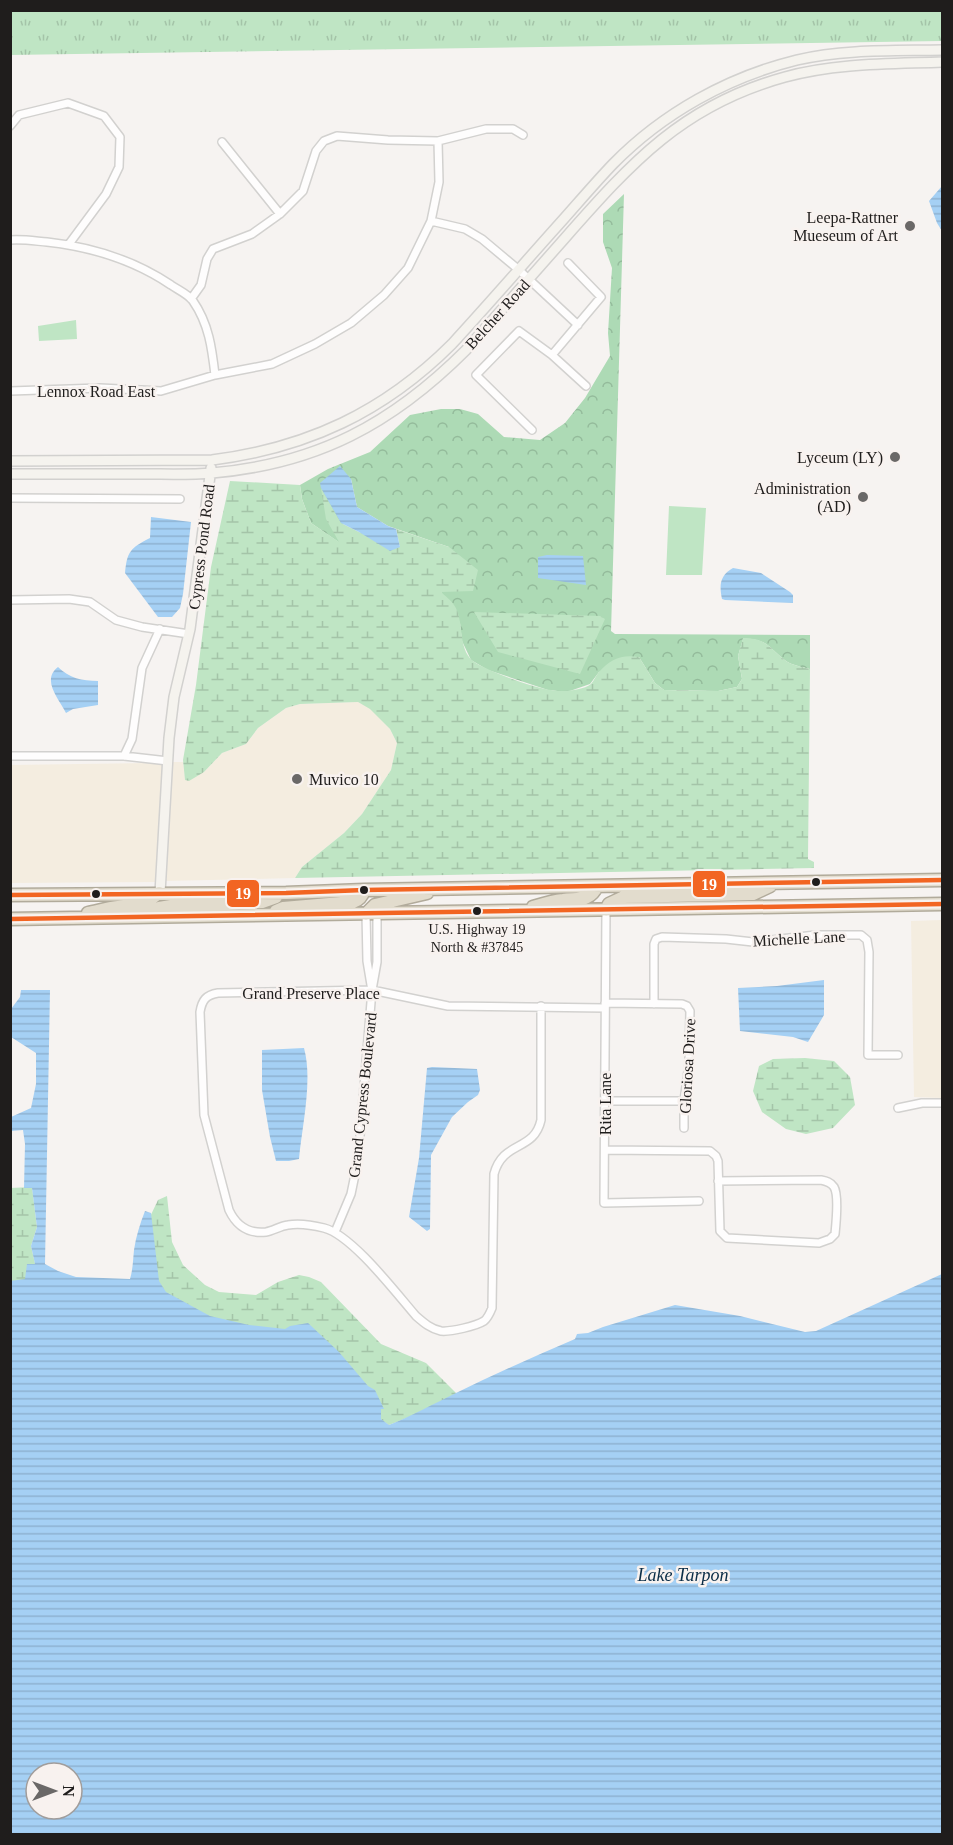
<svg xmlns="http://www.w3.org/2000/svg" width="953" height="1845" font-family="'Times New Roman',serif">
  <defs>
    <pattern id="grass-tufts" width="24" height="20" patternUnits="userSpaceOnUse" patternTransform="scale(1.5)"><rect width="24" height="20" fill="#bfe5c4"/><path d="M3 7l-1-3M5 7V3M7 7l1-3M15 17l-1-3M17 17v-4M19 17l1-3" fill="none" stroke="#a4c4a8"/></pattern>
    <pattern id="forest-crowns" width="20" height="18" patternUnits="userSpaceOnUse" patternTransform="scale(1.5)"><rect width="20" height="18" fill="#addab5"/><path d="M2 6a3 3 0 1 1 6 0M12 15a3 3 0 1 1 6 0" fill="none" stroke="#94bb9b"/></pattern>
    <pattern id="wetland-marsh" width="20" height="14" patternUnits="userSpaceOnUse" patternTransform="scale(1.5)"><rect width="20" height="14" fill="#bfe5c4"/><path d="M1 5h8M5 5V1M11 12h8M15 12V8" fill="none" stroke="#a4c4a8"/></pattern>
    <pattern id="water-rules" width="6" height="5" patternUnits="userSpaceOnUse" patternTransform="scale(1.5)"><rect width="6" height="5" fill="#a5d0f4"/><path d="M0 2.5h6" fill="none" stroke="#8eb2d1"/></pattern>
  </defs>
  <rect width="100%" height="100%" fill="#f6f3f1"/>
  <path fill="#f4ede0" d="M358 702 370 708 390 729 397 743 391 770 362 814 344 833 302 867 295 878 164 881 172 762H183L185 779 204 772 222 753 246 744 258 728 286 708 300 704Z
    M149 763 163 765 156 882 11 883 10 765Z
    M942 920V1098L914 1097 911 921Z"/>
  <path fill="url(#grass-tufts)" d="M942 10V41L10 55 11 10Z"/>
  <path fill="url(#forest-crowns)" d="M624 194 611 631 615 634 810 635V669C802 667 792 665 786 661 769 648 767 638 743 639L738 656 742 679 737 687 718 691 664 690 655 683 639 657 599 672 590 684 567 692 548 690 488 670 471 660 462 641 460 623 441 592 449 547 388 526 357 507 351 479 340 543 311 523 302 499 300 485 328 469 370 452 410 415 441 409H460L478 414 504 437 540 440 565 423 585 398 610 356 608 333 612 268 603 242V214Z"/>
  <path fill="url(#wetland-marsh)" d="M230 481 300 485 302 499 311 523 339 542 326 519 321 488 341 523 359 532 400 547 396 529 449 547 478 570 473 591 441 592C445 596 451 600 454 605 465 621 457 648 473 661 486 671 535 688 551 690 561 692 582 691 591 684 594 681 596 675 599 672 610 659 622 654 639 657L655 683 664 690 718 691 737 687 742 679 738 656 743 638C767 638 769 648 786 661 792 665 802 667 810 669L808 859 814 862V868L295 878 302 867 344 833 362 814 391 770 397 743 390 729 370 709 358 702 300 704 286 708 258 728 246 744 222 753 204 772 189 781 185 780 183 760 196 685 211 567Z
    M474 612 600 616 605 619 580 674 498 652Z
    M805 1058 834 1061 850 1077 855 1105 833 1128 806 1134 786 1129 762 1112 753 1091 759 1066 773 1059Z
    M32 1187 37 1227 31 1246 39 1281 10 1311V1188Z
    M167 1196 172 1242 183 1265 205 1285 219 1292 256 1295 278 1282 299 1275 309 1277 321 1282 381 1344 426 1363 459 1396 426 1414 409 1417 389 1425 371 1413 372 1409H383L276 1340 153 1304 148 1221 158 1200Z"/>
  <path fill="#bfe5c4" d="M76 320 77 339 39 341 38 326Z
    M669 506 706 508 702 575H666Z"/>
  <path fill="url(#water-rules)" fill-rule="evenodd" d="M942 186V231L937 223 929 201Z
    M340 466 351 479 357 507 388 526 396 529 400 547 390 551 359 532 341 523 321 488 320 483Z
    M151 517 191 522 183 594 180 608 172 617H158L125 573C127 552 130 548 150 538Z
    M547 555 583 556 586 585 538 578V557Z
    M733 568 761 573 790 592 793 595V603L725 600 722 599C719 585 720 575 733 568Z
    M58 667C69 678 82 681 98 681V705L73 709 66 713C59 699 41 680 58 667Z
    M824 980V1015L808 1042 793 1037 740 1031 738 988 777 986Z
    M21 990H50L45 1264 58 1271 76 1277 130 1279C133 1269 133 1260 134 1250 136 1236 140 1224 145 1211L151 1213 159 1281 166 1292 210 1316 249 1325 285 1329 290 1326 308 1323 339 1352 368 1386 375 1390 384 1409H381V1419L389 1425C412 1416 433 1404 456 1393 495 1374 535 1356 575 1339L577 1334 588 1333 603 1327 675 1305 740 1316 805 1332 816 1331 942 1274V1834H11L10 1281 25 1279 27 1264H35L31 1246 37 1227 32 1188H24L25 1144 23 1130 11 1131V1117L31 1108 36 1084V1053L11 1037V1009L20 997ZM36 1773H72V1809H36Z
    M304 1048C313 1080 302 1126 299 1159L289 1161H276L270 1137 262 1090V1050Z
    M432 1067 477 1069 480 1090 478 1095 468 1102 452 1117 431 1155 430 1229 427 1231 409 1217 419 1158 427 1068Z"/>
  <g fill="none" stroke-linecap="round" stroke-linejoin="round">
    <defs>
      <path id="street" d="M10 126 19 115 68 103 104 116 120 137 119 167 106 194 69 244
        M222 142 280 214
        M431 221 465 229 482 239 519 270 578 325
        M10 240C23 239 35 241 47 242 92 247 134 260 171 285 178 290 188 294 193 301 209 324 212 349 215 375
        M191 299 201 285 207 259 213 249 252 234 280 214 303 191 316 151 324 141 337 136 388 140 438 141 486 129H513L523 135
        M552 355 601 297 568 263
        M10 391 100 388 161 391 215 375 272 364 315 344 351 323 384 295 408 268 431 221 439 182 438 141
        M532 430 476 375 519 331 552 355 586 386
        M10 498 180 499
        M10 600 69 599 90 602 116 620 142 627 189 634
        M10 756H124L168 761
        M124 756 132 739 142 668 160 629
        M606 910 604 1203 699 1201
        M366 914 367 961 371 985
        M605 1003 682 1004 687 1006 690 1011 689 1064 684 1101V1128
        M654 1004V944L656 939 662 937 726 939 753 942 816 935H861L867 940 869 952 868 1055H898
        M541 1006V1120C534 1152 503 1140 494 1174L492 1308C490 1313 488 1318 484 1321 476 1326 451 1332 441 1331 431 1329 424 1323 416 1316 396 1293 352 1235 324 1228 312 1225 299 1223 288 1225 280 1226 273 1231 266 1232 248 1234 236 1225 229 1210L204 1115 200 1012C202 1000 206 995 218 993L372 990 448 1006 605 1008
        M605 1101H684
        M898 1108 922 1103H942
        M605 1150 710 1151 716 1156 718 1161 720 1231 727 1238 819 1243 830 1239 835 1234C836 1224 839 1195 834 1187 831 1182 826 1181 821 1180L718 1181
        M335 1232 351 1194 358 1160 372 990 377 962V914"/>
      <path id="secondary" d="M10 461 212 460C307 448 384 412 452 344 486 307 519 269 552 232 573 209 592 186 613 164 663 113 728 77 797 60 844 49 894 51 942 50
        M10 474C55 474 99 474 143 474 166 474 190 475 212 473 317 464 392 424 466 350 499 313 532 275 565 238 632 162 683 105 785 77 836 63 890 64 942 62
        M160 893 169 738 174 697 190 629 211 468"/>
      <path id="highway" d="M10 895 286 893 364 890 942 880
        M533 907C543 904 553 901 563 900 578 898 590 902 597 886
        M606 910 609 904 624 897 753 894 770 886
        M276 911 283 908 353 902C359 900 362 897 364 890
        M88 913C98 911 108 908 118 907 138 905 142 906 159 893
        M140 914 159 908 171 906 262 902 276 897
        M366 914 375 905 427 893
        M10 919 942 904"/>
    </defs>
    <use href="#street" stroke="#d2d1cf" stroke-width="10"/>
    <use href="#secondary" stroke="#d2d1cf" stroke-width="12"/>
    <use href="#highway" stroke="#b1ab9b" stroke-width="15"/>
    <use href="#street" stroke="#fefdfd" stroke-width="7"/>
    <use href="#secondary" stroke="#f5f3ee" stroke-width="9"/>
    <use href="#highway" stroke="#e2dccd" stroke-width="12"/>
    <defs>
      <path id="bus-1" d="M10 895 286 893 364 890 942 880
        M10 919 942 904"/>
    </defs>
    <use href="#bus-1" stroke="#f8f2ef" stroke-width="9"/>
    <use href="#bus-1" stroke="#f26522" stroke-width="4.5"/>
  </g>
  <g fill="#6a6867" stroke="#f8f2ef" stroke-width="2">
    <circle cx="910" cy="226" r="6"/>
    <circle cx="895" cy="457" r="6"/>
    <circle cx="863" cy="497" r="6"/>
    <circle cx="297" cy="779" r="6"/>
  </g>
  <g fill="#1f1d1c" stroke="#f8f2ef" stroke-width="2">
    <circle cx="816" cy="882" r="5"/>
    <circle cx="364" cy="890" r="5"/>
    <circle cx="96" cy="894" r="5"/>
    <circle cx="477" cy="911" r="5"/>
  </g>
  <g text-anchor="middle" stroke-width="5" stroke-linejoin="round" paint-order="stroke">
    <g font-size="14" fill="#1f1d1c" stroke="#f8f2ef">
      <text x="477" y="934">U.S. Highway 19<tspan x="477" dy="18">North &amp; #37845</tspan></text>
    </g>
    <g font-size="16" fill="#1f1d1c" stroke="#f8f2ef" text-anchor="end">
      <text x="898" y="223">Leepa-Rattner<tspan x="898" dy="18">Mueseum of Art</tspan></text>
      <text x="883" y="463">Lyceum (LY)</text>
      <text x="851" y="494">Administration<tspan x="851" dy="18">(AD)</tspan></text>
      <text x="309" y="785" text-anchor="start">Muvico 10</text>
    </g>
    <g font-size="16" fill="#1f1d1c" stroke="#f8f2ef">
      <text transform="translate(497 314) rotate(-48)" y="6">Belcher Road</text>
      <text x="96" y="397">Lennox Road East</text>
      <text transform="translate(201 547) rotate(-83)" y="6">Cypress Pond Road</text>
      <text transform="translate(799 938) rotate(-3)" y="6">Michelle Lane</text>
      <text x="311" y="999">Grand Preserve Place</text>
      <text transform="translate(687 1066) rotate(-87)" y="6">Gloriosa Drive</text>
      <text transform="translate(362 1095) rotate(-84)" y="6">Grand Cypress Boulevard</text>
      <text transform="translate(605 1104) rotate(-90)" y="6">Rita Lane</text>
    </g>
    <g font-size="18" font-style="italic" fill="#0a2d47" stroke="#f8f2ef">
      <text x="683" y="1581">Lake Tarpon</text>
    </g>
  </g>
  <g stroke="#f8f2ef" stroke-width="2">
    <rect x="692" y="870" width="34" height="28" rx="6" fill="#f26522"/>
    <rect x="226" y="879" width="34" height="29" rx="6" fill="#f26522"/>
  </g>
  <g font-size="16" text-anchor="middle" font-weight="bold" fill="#fff">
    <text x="709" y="890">19</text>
    <text x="243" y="899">19</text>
  </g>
  <rect width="953" height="1845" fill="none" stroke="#1f1d1c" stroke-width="24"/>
  <g transform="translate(54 1791) rotate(90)"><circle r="28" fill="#f8f2ef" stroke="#a19d9b" stroke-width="1.5"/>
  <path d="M0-4.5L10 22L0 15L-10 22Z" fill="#6a6867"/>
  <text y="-9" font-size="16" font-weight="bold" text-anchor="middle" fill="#1f1d1c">N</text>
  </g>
</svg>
